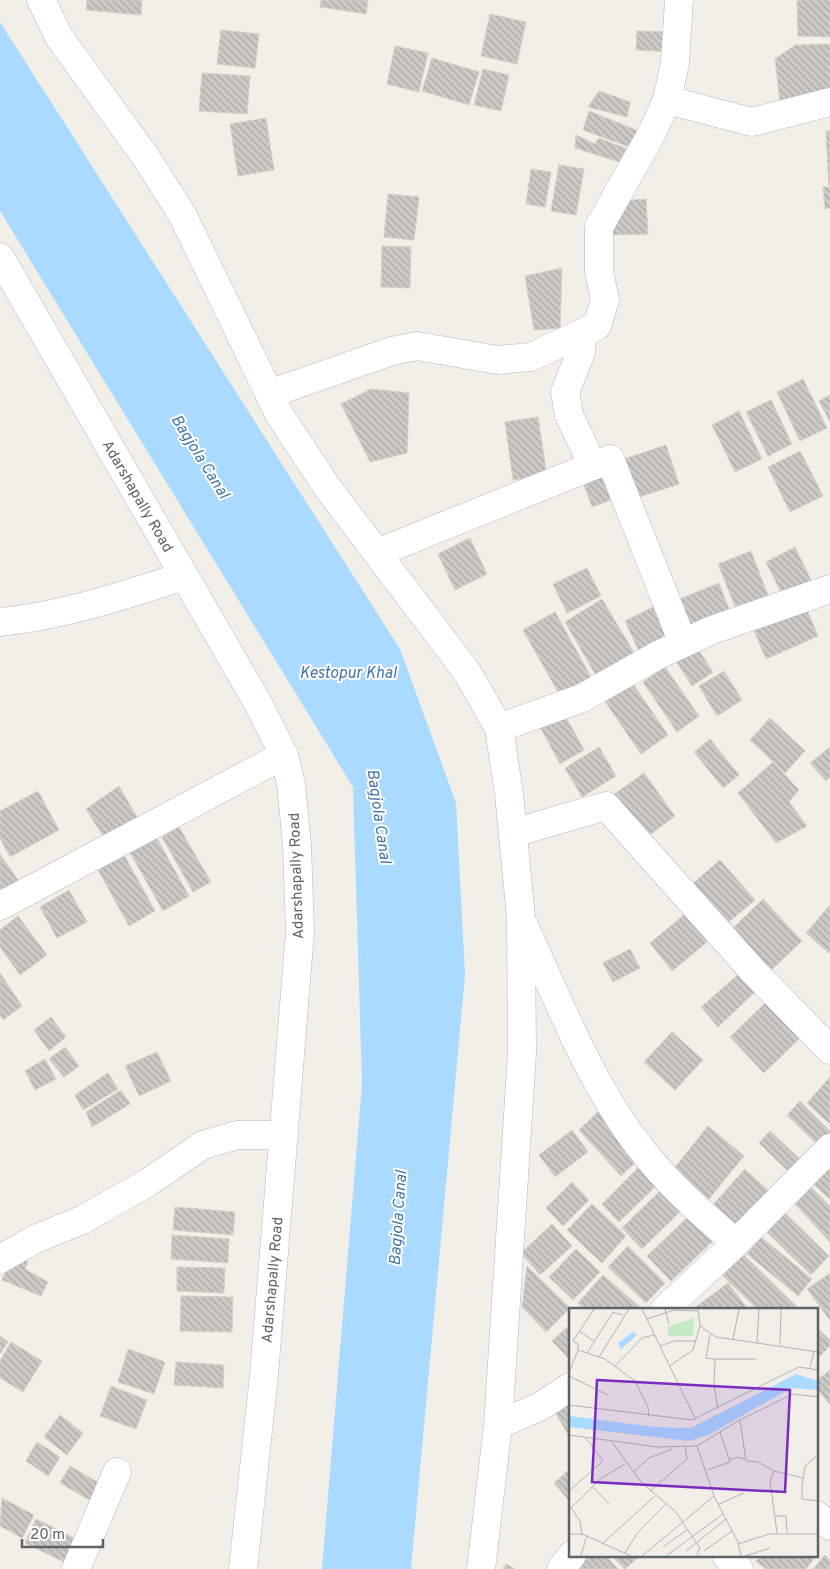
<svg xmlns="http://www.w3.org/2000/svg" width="830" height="1569" font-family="Overpass,sans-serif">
  <defs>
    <pattern id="building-back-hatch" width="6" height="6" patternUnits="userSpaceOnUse" patternTransform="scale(1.25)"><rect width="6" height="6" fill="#cccac5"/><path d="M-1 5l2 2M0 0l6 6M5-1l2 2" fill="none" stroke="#a9a8a4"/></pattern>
  </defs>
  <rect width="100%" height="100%" fill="#f1efe8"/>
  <path fill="#aadaff" d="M0 22 400 649 456 803 465 975 411 1569H322L362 1084 353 787 0 211Z"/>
  <path fill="url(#building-back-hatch)" stroke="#d6d1c6" d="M87 0H142L141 15 86 10Z
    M321 0H368L366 14 320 7Z
    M797 0H830V37L798 36Z
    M490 14 526 22 517 64 481 56Z
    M221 30 259 34 255 68 217 64Z
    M637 31 674 32V52L636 50Z
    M830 44V99L780 102 775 59 795 45Z
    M395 46 428 53 419 92 387 84Z
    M432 58 479 72 469 105 422 91Z
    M483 69 509 75 501 111 474 105Z
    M202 73 250 76 247 114 199 111Z
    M599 91 630 102 627 117 588 107Z
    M589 111 641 132 635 149 583 130Z
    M266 118 274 170 238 176 230 124Z
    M826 131H830V188H829Z
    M576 135 595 144 599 138 627 149 619 162 575 148Z
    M559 165 584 169 576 215 551 211Z
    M531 169 551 172 545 207 526 204Z
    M823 187H830V208L825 209Z
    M388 194 419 197 414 240 384 237Z
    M646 199 648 234 607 235 620 201Z
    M382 246 411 247 410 288 381 287Z
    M562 268 560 328 534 330 525 276Z
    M803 379 827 428 800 441 777 392Z
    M371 389 409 393 407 453 370 462 341 404Z
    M830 395V422L819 401Z
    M771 400 792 444 768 456 746 412Z
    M739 411 762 459 735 472 712 425Z
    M538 417 547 476 513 480 505 422Z
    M666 445 679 484 633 499 621 460Z
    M800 451 823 496 790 512 768 467Z
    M607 474 616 498 592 507 583 482Z
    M470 538 487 574 455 590 438 554Z
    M795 547 813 584 784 598 766 562Z
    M751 551 769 598 737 611 718 564Z
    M587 568 601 596 567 613 553 584Z
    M719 583 731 614 685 630 675 601Z
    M602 599 636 656 598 679 565 622Z
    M657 605 671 636 639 651 625 621Z
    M805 605 818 636 766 659 753 628Z
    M555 612 595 684 563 701 523 630Z
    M697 648 713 672 692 686 676 661Z
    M665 667 699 716 677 732 643 682Z
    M724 671 742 700 717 716 699 686Z
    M629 678 668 735 641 754 602 697Z
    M564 714 584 750 560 764 540 727Z
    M770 718 805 751 785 773 750 740Z
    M710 739 739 775 723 788 694 752Z
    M599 747 616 776 582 797 565 768Z
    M830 747V777L826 781 810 763Z
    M773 762 799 790 789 802 807 826 776 843 738 793Z
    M644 773 675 816 644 839 613 795Z
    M119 786 138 819 102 839 103 836 86 809Z
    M38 791 59 830 10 857 0 838V811Z
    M179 827 211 882 193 892 162 837Z
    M155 835 189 896 163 911 128 849Z
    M123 853 155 911 129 926 97 868Z
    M0 854 23 887 7 898 0 888Z
    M720 860 755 900 724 926 690 886Z
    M69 890 87 922 57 938 40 907Z
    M763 899 802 941 768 973 729 932Z
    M830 905V952L829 953 806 933Z
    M690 910 712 938 672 971 650 943Z
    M18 916 47 955 20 975 0 947V930Z
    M630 949 640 968 613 982 603 963Z
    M0 973 22 1006 3 1020 0 1015Z
    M740 973 756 991 718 1027 701 1007Z
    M766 1002 800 1038 764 1073 730 1037Z
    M51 1017 66 1037 49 1051 34 1030Z
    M672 1032 703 1060 675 1090 644 1062Z
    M65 1047 79 1066 64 1077 49 1059Z
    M157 1052 171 1081 139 1096 125 1066Z
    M45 1059 56 1079 35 1090 25 1071Z
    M108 1073 118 1089 83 1110 75 1095Z
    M830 1077V1124L807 1103Z
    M121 1090 130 1104 92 1127 86 1112Z
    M800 1101 830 1131V1135L819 1146 787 1115Z
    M601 1109 643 1155 621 1176 579 1130Z
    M708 1126 744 1156 704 1205 668 1176Z
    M572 1130 588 1152 555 1177 539 1155Z
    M770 1131 803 1162 792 1175 759 1143Z
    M830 1159V1199L810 1181Z
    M642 1164 660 1182 619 1222 602 1204Z
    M745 1169 773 1195 739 1233 711 1207Z
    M572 1182 589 1200 563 1226 546 1208Z
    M809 1185 830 1206V1242L794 1203Z
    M664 1187 684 1208 642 1249 622 1228Z
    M592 1204 626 1236 602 1263 567 1230Z
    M175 1207 235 1212 233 1235 173 1230Z
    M784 1212 829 1256 811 1275 766 1231Z
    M692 1213 716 1238 671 1281 647 1256Z
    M552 1224 572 1246 540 1275 521 1253Z
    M172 1235 229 1239 228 1263 171 1259Z
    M761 1237 812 1279 798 1296 747 1254Z
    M628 1246 665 1283 646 1303 608 1267Z
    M576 1249 600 1272 573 1300 549 1277Z
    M743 1254 799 1309H757L722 1275Z
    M12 1256 28 1261 25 1269 48 1282 41 1296 2 1280Z
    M527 1266 570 1308 546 1332 522 1307Z
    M177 1267 225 1268 224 1293 177 1291Z
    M830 1273V1320L807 1289Z
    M603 1275 642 1309H585L578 1303Z
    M728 1283 748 1309H693Z
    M181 1296 233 1297 232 1332 180 1331Z
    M570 1325V1360L552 1341Z
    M816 1327 830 1340V1346L816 1360Z
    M0 1336 8 1342 0 1354Z
    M11 1342 42 1361 23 1392 0 1378V1361Z
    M128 1349 165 1362 154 1394 118 1382Z
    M176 1362 224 1365 223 1388 174 1385Z
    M830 1370V1405L816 1387V1381Z
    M111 1386 147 1400 136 1429 100 1416Z
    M570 1395V1438L551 1405Z
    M60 1415 83 1433 67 1455 44 1437Z
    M37 1442 60 1457 48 1476 26 1461Z
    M70 1466 104 1486 95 1503 60 1483Z
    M570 1469V1502L554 1483Z
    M2 1498 34 1515 22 1538 0 1526Z
    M36 1519 76 1539 64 1562 25 1543Z
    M589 1555H605L618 1569H575Z
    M611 1555H641L625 1569Z
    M761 1555 816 1554 817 1555 806 1569H766L756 1561Z
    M825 1555 830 1560V1569H813Z
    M506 1564 515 1569H503Z"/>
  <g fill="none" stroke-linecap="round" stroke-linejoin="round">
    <defs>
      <path id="street" d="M41 0 59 37 145 156 182 214 279 414 327 487 467 672 499 728 509 794 521 918 522 1053 498 1425 481 1569
        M667 100 752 122 830 102
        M582 334 581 352 565 392 569 415 593 466
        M269 394 392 351 417 346 497 360 531 357 597 326 605 300 599 271V227L652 133 667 100 675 63 679 0
        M377 553 610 459 683 643
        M0 622C63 616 124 595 184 576
        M499 728 582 698 658 655 712 630 830 589
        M513 833 606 806 753 971 830 1050
        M0 906 284 755
        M524 926C561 1005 593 1093 651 1161 676 1191 706 1217 736 1243
        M0 1259 35 1239 82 1220 147 1183 203 1145 237 1135H284
        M665 1309 736 1243 830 1148
        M498 1425 541 1406 570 1387
        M816 1515 830 1526
        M726 1555 739 1569
        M76 1569 117 1472
        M561 1569 572 1555"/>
      <path id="secondary" d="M0 257 259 705 284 755 291 784 297 845 300 932 264 1375 243 1569"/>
    </defs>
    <use href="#street" stroke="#b5b8bc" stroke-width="29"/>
    <use href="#secondary" stroke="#b6babf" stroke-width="29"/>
    <use href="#street" stroke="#fff" stroke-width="28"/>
    <use href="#secondary" stroke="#fff" stroke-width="28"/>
  </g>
  <g text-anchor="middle" stroke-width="4" stroke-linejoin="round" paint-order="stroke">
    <g font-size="15" fill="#5f6368" stroke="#fff">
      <text transform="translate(138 496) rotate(60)" y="5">Adarshapally Road</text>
      <text transform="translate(296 876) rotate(-92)" y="5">Adarshapally Road</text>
      <text transform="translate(272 1280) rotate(-85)" y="5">Adarshapally Road</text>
    </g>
    <g font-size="16" font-style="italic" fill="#4174aa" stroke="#fff">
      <text transform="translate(201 456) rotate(58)" y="6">Bagjola Canal</text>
      <text x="348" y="678">Kestopur Khal</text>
      <text transform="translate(380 816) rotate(82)" y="6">Bagjola Canal</text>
      <text transform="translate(397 1218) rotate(-86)" y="6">Bagjola Canal</text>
    </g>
  </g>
  <g transform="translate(569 1308)">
    <rect width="249" height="249" fill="#f1efe8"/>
    <path d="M125 10 124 28H100L98 19Z" fill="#c5e8c5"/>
    <path d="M64 24 68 27 52 41 49 35ZM227 66 249 73V82L222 80 139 127 120 133 0 119V108L86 119 122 120Z" fill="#aadaff"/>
    <path fill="none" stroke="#b3b3b1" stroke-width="1" d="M73 1 127 112M96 1 100 16M129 1 131 18 147 29 249 44M54 7 44 4 18 45 36 51 66 73 79 99 80 109M78 11 105 2 129 3M10 23 25 33M141 26 137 50 146 51 145 78 149 101M164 31 170 1M188 35 190 1M211 37 212 1M91 38 105 33H127M9 42V36L4 33 25 1M30 49 60 1M146 51H188M46 58 73 30 85 27M101 58 124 42 131 18M241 59 245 43M0 65 9 42 18 45M0 68 39 87M0 97 123 112 230 59 249 62M171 112 177 153 189 154 205 163 234 170M0 127 88 139 128 138 169 113 224 86 249 89M43 134 72 174 106 203 131 240 128 245 130 248M128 138 145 188 169 234 172 248M249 147 236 158 233 178V191L249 193M160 152 169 149 176 151M138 162 161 154 151 124M205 163 201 173 208 225M64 164 80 150 103 141M24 179 40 196M0 183 34 153 16 129M81 183 118 151 116 139M150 196 175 185M1 198 11 213 13 226M2 200 31 171 56 156M206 208H217L218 225M0 226H13L62 248M33 236 86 188M169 236 200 226H249M94 239 118 222M117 243 157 211M135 243 163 223M56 245 69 224 98 195M12 248 18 227M73 248 145 188M97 248 154 206M176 248 201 240"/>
    <path fill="#7b2cbf" fill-opacity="0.15" stroke="#7b2cbf" stroke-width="2.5" d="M28 72 221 82 216 184 23 174Z"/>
    <rect width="249" height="249" fill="none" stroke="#5f6368" stroke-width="2.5"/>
  </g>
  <path d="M22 1539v8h81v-8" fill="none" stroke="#5f6368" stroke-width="2.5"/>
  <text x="30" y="1539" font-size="15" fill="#5f6368" stroke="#ffffff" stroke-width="4" paint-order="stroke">20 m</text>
</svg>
